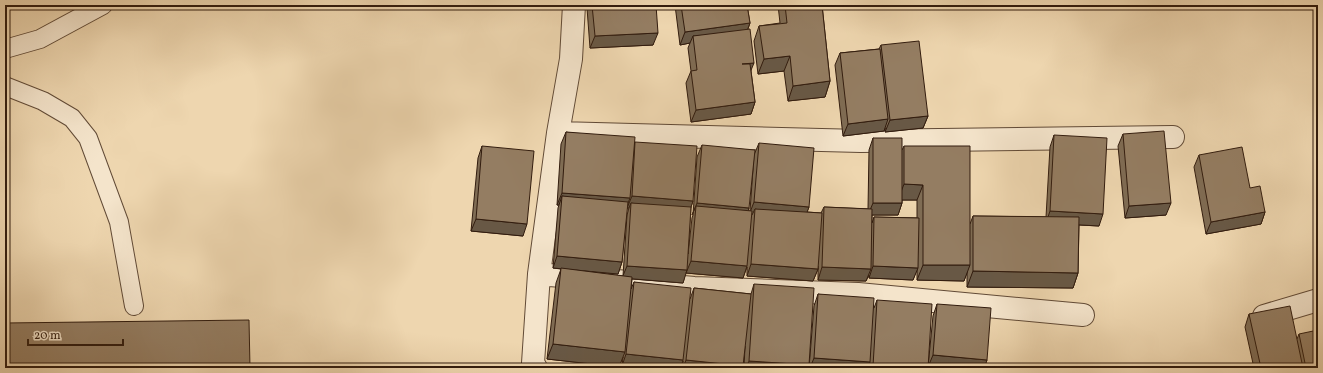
<svg xmlns="http://www.w3.org/2000/svg" width="1323" height="373" font-family="Vollkorn,serif">
  <rect width="100%" height="100%" fill="#eed6af"/>
  <filter id="stains"><feTurbulence type="fractalNoise" baseFrequency=".005" numOctaves="4"/><feColorMatrix values="0 0 0 0 .2 0 0 0 0 .09 0 0 0 0 .02 0 0 0 .5 -.17"/></filter>
  <radialGradient id="worn" r=".72"><stop offset=".6" stop-color="#630" stop-opacity="0"/><stop offset="1" stop-color="#630" stop-opacity=".3"/></radialGradient>
  <g fill="none" stroke-linecap="round" stroke-linejoin="round">
    <defs>
      <path id="service" d="M5 49 40 39 103 5
        M5 86 43 101 72 118 88 138 119 222 134 306"/>
      <path id="minor" d="M558 133 861 141 1173 137
        M539 274 694 288 858 294 1083 315
        M1264 316 1318 300
        M536 368 533 363 539 274 558 133 571 59 574 5"/>
    </defs>
    <use href="#service" stroke="#614a36" stroke-width="20"/>
    <use href="#minor" stroke="#614a36" stroke-width="24"/>
    <use href="#service" stroke="#f4e4cb" stroke-width="18"/>
    <use href="#minor" stroke="#f4e4cb" stroke-width="22"/>
  </g>
  <path fill="#7f6c54" stroke="#321c0e" fill-rule="evenodd" d="M589 5H656L653 45 590 48 587 8Z
    M675 5H747L750 23 748 29 751 71 755 102 751 114 691 122 686 83 691 71 688 48 690 43 680 45Z
    M778 5H822L830 81 825 97 788 101 784 71 758 74 754 41 759 26 780 23Z
    M881 45 928 116 923 128 885 132V128L884 131 843 136 835 65 840 53 879 49Z
    M566 132 634 145 635 142 693 201 691 207 688 254 692 218 693 215 697 157 702 145 749 208 748 211H750L754 155 759 143 809 207 807 212 821 213 824 207 868 209 869 150 873 138 902 150 904 146 970 224 973 216 1046 217 1050 147 1054 135 1099 226 1079 225 1078 273 1073 288 967 287V272L964 281 917 280V269L913 280 869 278V275L866 281 818 280V266V269L813 281 747 276V267L743 278 686 273V272L683 283 632 279 631 289 634 282 690 299 694 288 751 294 754 284 808 368H744L745 346 742 368H682L683 361 681 368 622 366 623 357 619 367 547 359 556 283 561 269 553 268 558 208 559 205H557L561 144ZM902 200H917V218L874 217 872 223V215H898L902 203ZM627 208H629L627 215 623 276 574 270 618 274 622 262Z
    M1123 134 1166 215 1125 218 1118 146Z
    M482 146 523 236 471 231 478 158Z
    M1199 155 1250 188 1265 212 1261 224 1206 234 1194 167Z
    M818 294 874 308 877 300 928 368H869V364L868 368H809L814 306Z
    M937 304 987 360 984 368H936L928 367 933 316Z
    M1249 314 1297 339 1299 334 1318 368H1254L1245 327Z"/>
  <path fill="#685845" stroke="#321c0e" d="M750 23 745 36H693L690 43 680 45 685 32Z
    M658 33 653 45 590 48 595 36Z
    M790 56 784 71 758 74 764 59Z
    M754 63 749 75 742 64Z
    M830 81 825 97 788 101 793 86Z
    M755 102 751 114 691 122 696 110Z
    M928 116 923 128 885 132 890 120Z
    M888 119 884 131 843 136 848 124Z
    M904 184 923 185 917 200H898Z
    M562 193 630 198 625 211 562 196 559 205H557Z
    M632 196 693 201 689 213 631 203 629 208H627Z
    M754 202 809 207 804 220 755 209 752 215H749Z
    M697 203 749 208 745 220 696 206 692 215Z
    M873 203H902L898 215H868Z
    M1171 203 1166 215 1125 218 1129 206Z
    M1050 211 1103 214 1099 226 1046 223Z
    M1265 212 1261 224 1206 234 1211 222Z
    M476 219 527 224 523 236 471 231Z
    M557 256 622 262 618 274 553 268Z
    M691 261 747 266 743 278 686 273Z
    M751 264 818 269 813 281 747 276Z
    M923 265H970L964 281 917 280Z
    M627 266 687 270 683 283 622 278Z
    M873 266 918 268 913 280 869 278Z
    M822 267 871 269 866 281 818 280Z
    M973 271 1078 273 1073 288 967 287Z
    M553 344 625 352 619 367 547 359Z
    M626 354 683 360 681 368H639L622 366Z
    M933 355 987 360 984 368H936L928 367Z
    M814 358 870 362 868 368H810Z
    M686 360 743 366 742 368H683Z
    M749 361 809 365 808 368H746Z
    M873 366 896 368H872Z"/>
  <path fill="#947d62" stroke="#321c0e" d="M592 5H656L658 33 595 36Z
    M681 5H747L750 23 685 32Z
    M785 5H822L830 81 793 86 790 56 764 59 759 26 787 23Z
    M750 29 754 63 742 64H750L755 102 696 110 691 71 697 70 693 36Z
    M919 41 928 116 890 120 881 45Z
    M880 49 888 119 848 124 840 53Z
    M1164 131 1171 203 1129 206 1123 134Z
    M566 132 635 137 630 198 562 193Z
    M1054 135 1107 138 1103 214 1050 211Z
    M873 138H902V203H873Z
    M635 142 697 146 693 201 632 196Z
    M759 143 814 148 809 207 754 202Z
    M702 145 755 150 749 208 697 203Z
    M482 146 534 151 527 224 476 219Z
    M904 146H970V265H923V185L904 184Z
    M1242 147 1250 188 1260 186 1265 212 1211 222 1199 155Z
    M562 196 628 202 622 262 557 256Z
    M631 203 691 207 687 270 627 266Z
    M696 206 752 211 747 266 691 261Z
    M824 207 872 209 871 269 822 267Z
    M755 209 822 213 818 269 751 264Z
    M973 216 1079 217 1078 273 973 271Z
    M874 217 919 218 918 268 873 266Z
    M561 268 632 277 625 352 553 344Z
    M634 282 691 288 683 360 626 354Z
    M754 284 814 288 809 365 749 361Z
    M694 288 751 294 743 366 686 360Z
    M818 294 874 298 870 362 814 358Z
    M877 300 932 304 928 368H896L873 366Z
    M937 304 991 308 987 360 933 355Z
    M1290 306 1303 368H1261L1249 314Z
    M249 320 250 368H5V323Z
    M1318 330V368H1306L1299 334Z"/>
  <rect width="1323" height="373" fill="none" stroke="#eed6af" stroke-width="20"/>
  <rect x="6" y="6" width="1311" height="361" fill="none" stroke="#321c0e" stroke-width="2"/>
  <rect x="10" y="10" width="1303" height="353" fill="none" stroke="#321c0e"/>
  <path d="M28 339v6h95v-6" fill="none" stroke="#321c0e" stroke-width="2"/>
  <text x="34" y="339" font-size="12" fill="#321c0e" stroke="#f4e4cb" stroke-width="3" paint-order="stroke">20 m</text>
  <rect width="100%" height="100%" filter="url(#stains)"/>
  <rect width="100%" height="100%" fill="url(#worn)"/>
</svg>
